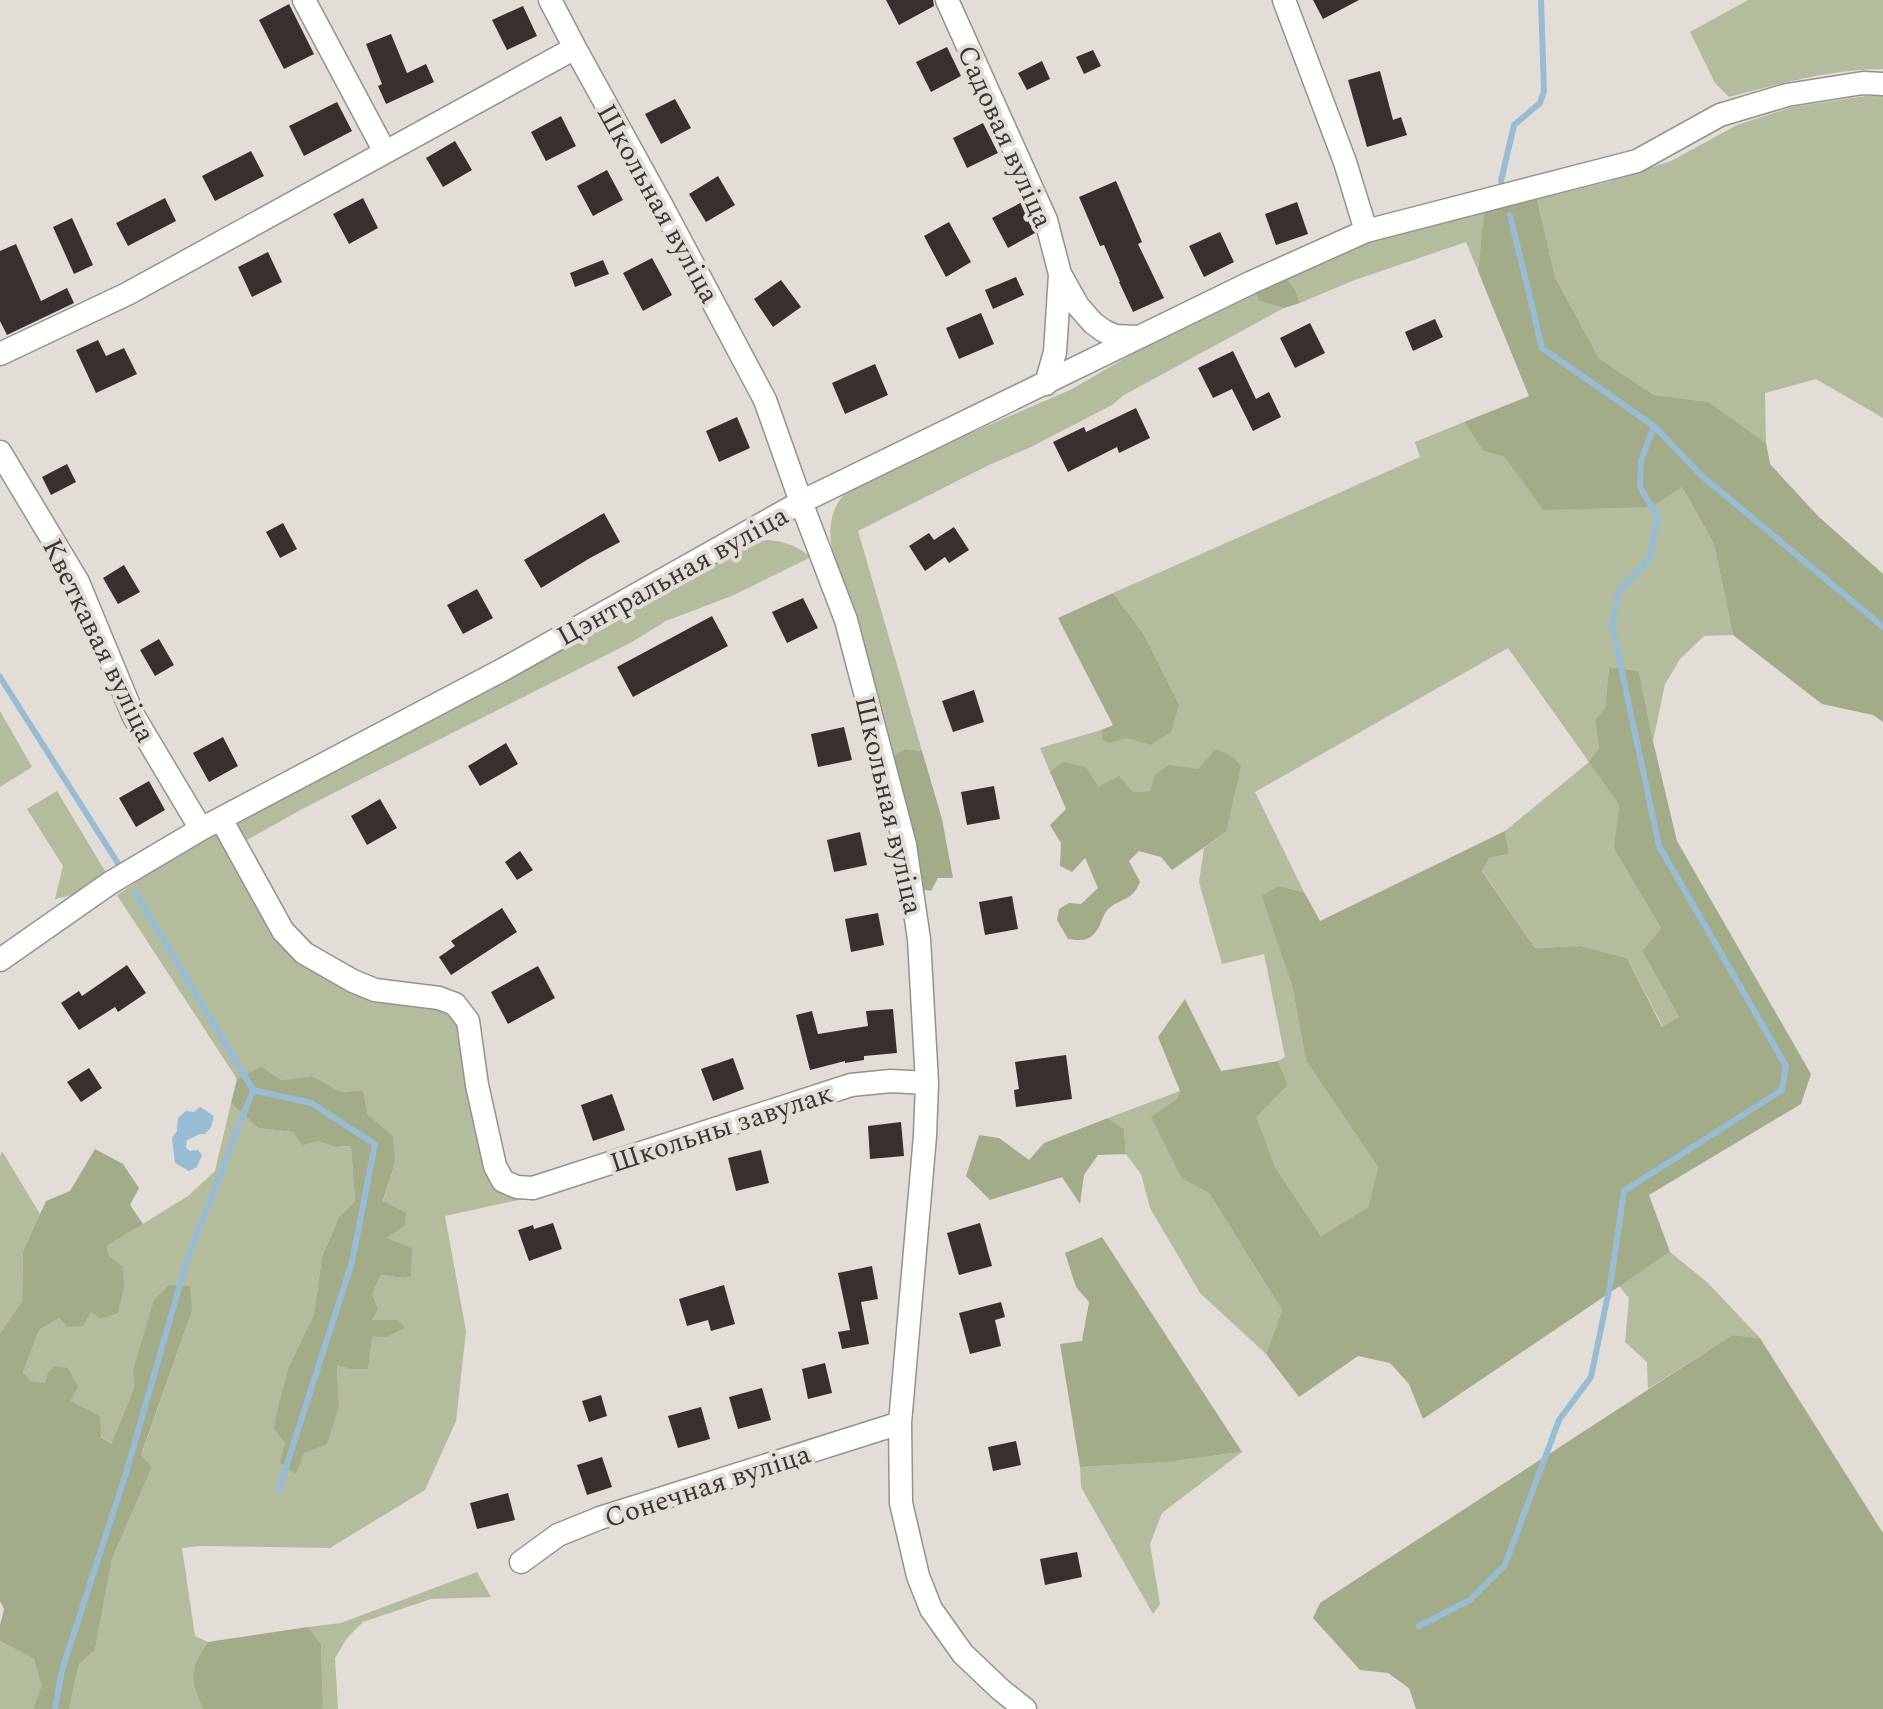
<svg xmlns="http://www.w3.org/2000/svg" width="1883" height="1709" font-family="Spectral,serif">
  <rect width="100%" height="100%" fill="#e3ddd8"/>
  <path fill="#b4bc9e" d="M1748 0H1883V69C1831 69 1779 84 1729 97L1715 83 1690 32Z
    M1866 96H1883V418L1816 379 1765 393 1766 443 1709 402 1654 395 1599 358 1555 277 1537 199 1607 182 1671 161 1737 125 1792 107Z
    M1484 212 1478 271 1466 242 1352 281 1300 303 1295 289 1286 279 1389 234Z
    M1256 294 1259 301 1284 308 1124 395 1112 405 1031 447 989 465 858 531 922 751 905 749 893 756C881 710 870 663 856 618 848 589 826 553 831 523 835 498 848 490 868 477L1070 390 1134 353Z
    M1464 422 1483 451 1504 455 1543 510 1682 487 1714 544 1733 635 1704 636 1680 659 1665 684 1653 741 1639 671 1609 667 1605 707 1595 720 1599 748 1590 762 1619 805 1615 848 1661 928 1642 951 1679 1017 1663 1027 1627 958 1581 946 1535 948 1482 870 1489 858 1509 854 1505 831 1589 762 1508 648 1255 792 1304 892 1278 886 1292 985 1306 1061 1378 1167 1368 1207 1321 1236 1275 1167 1255 1117 1288 1085 1278 1061 1285 1057 1264 954 1222 964 1199 882 1204 848 1226 832 1198 769 1151 791 1133 792 1098 787 1062 762 1050 772 1040 748 1101 730 1102 739 1126 738 1150 745 1143 633 1113 593 1420 457 1415 442Z
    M767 540C785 541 796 546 811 557L734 595 666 621 632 642 304 808 245 841 234 824 608 623 750 543Z
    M0 711 32 767 0 787Z
    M57 791 108 876 81 893 55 899 63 866 27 809Z
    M216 832 301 958 452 1010 463 1027 499 1188 523 1199 445 1216 466 1331 456 1421 425 1490 330 1548 200 1546 182 1548 195 1636 208 1642C189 1669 189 1679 203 1709H69L79 1664 95 1650 112 1559 152 1467 141 1456 192 1311 133 1370 134 1388 111 1444C82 1424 70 1387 31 1381L23 1372 39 1330 60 1318 109 1256 107 1246 188 1196 215 1171 231 1103 258 1128 293 1132 335 1147 351 1146 355 1201 339 1217 322 1257 314 1314 288 1370 273 1427 304 1453 339 1406 337 1364 372 1336 398 1320H371L372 1295 381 1275 404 1278 385 1238 383 1202 395 1163 368 1115 363 1090 342 1092 312 1076 281 1080 261 1066 237 1079 117 895 199 840Z
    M1180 1091 1177 1099 1182 1179 1209 1193 1282 1310 1266 1354 1200 1293 1150 1208 1141 1174 1126 1154 1124 1129 1108 1118Z
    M2 1151 40 1214 23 1251 22 1301 0 1333V1157Z
    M1670 1252 1708 1283 1760 1338 1732 1335 1648 1389 1647 1362 1625 1342 1629 1298 1619 1286Z
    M1242 1452 1162 1513 1150 1544 1160 1604 1153 1614 1081 1487 1080 1467 1167 1462Z
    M477 1572 491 1597 431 1599 363 1622 347 1638 335 1658 338 1709H322L323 1705 321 1644 308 1627 341 1623Z
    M0 1641 34 1659 43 1686 33 1709H0Z"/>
  <path fill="#a3ac88" d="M1537 199 1555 277 1599 358 1654 395 1709 402 1766 443 1770 464 1818 516 1883 574V722L1873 715 1822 704 1733 635 1714 544 1682 487 1651 507 1543 510 1504 456 1483 451 1464 422 1529 396 1478 271 1484 212Z
    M1286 279 1295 289 1300 303 1284 308 1259 301 1256 294Z
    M1113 593 1143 633 1179 705 1171 732 1150 745 1126 738 1109 743 1102 740 1101 730 1113 725 1058 618Z
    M1609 667 1639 671 1653 741 1677 841 1811 1074 1801 1104 1649 1195 1670 1252 1423 1419 1409 1384 1390 1363 1358 1356 1299 1397 1266 1354 1282 1310 1209 1193 1182 1179 1151 1117 1177 1099 1180 1091 1158 1037 1185 999 1221 1071 1278 1061 1288 1085 1256 1117 1275 1167 1321 1236 1368 1207 1378 1167 1306 1061 1292 985 1262 896 1278 886 1304 892 1320 921 1505 831 1509 854 1489 858 1482 871 1535 948 1581 946 1627 958 1662 1027 1679 1017 1642 951 1661 928 1614 848 1619 805 1589 762 1599 748 1595 720 1605 707Z
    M905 749 922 751 942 819 953 878H938L931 891 920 889 893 756Z
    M1216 749 1233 757 1241 766 1226 832 1172 870 1161 857 1139 851 1129 861 1140 882C1131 904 1116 898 1106 912 1101 919 1100 929 1093 935 1086 942 1077 940 1068 939L1057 920 1059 909 1069 903 1081 904 1098 888 1085 858 1072 872 1060 866 1061 843 1050 825 1066 809 1050 772 1062 762 1086 767 1098 787 1119 776 1133 792 1150 791 1155 775 1169 765 1198 769Z
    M261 1066 281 1080 312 1076 342 1092 363 1090 368 1115 393 1136 395 1163 383 1201 406 1213 405 1226 386 1238 412 1248 411 1276 404 1278 381 1275 372 1295 378 1309 372 1320H398L405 1328 386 1337 372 1336 368 1369H351L337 1365 339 1406 327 1444 304 1453 296 1474 280 1463 285 1443 273 1427 288 1369 314 1314 322 1257 339 1217 355 1201 351 1146 335 1147 318 1141 303 1145 293 1132 258 1128 231 1103 237 1079Z
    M1108 1118 1124 1129 1126 1154 1098 1155 1084 1175 1080 1204 1062 1177 990 1200 966 1176 979 1135 999 1138 1029 1160 1044 1143Z
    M95 1149 123 1164 139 1188 130 1205 143 1224 107 1246 109 1256 123 1267 124 1287 118 1313 101 1319 91 1312 83 1326 67 1327 60 1318 39 1330 23 1372 31 1381 45 1383 48 1373 54 1366 68 1368 78 1387 70 1401 100 1416 101 1437 111 1444 134 1388 133 1370 154 1300 169 1285 190 1286 192 1311 141 1455 152 1467 112 1559 95 1650 79 1664 69 1709H33L42 1686 34 1659 0 1641V1625L4 1609 0 1601V1333L22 1301 23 1251 46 1201 70 1191Z
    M1102 1237 1242 1452 1167 1462 1080 1467 1060 1344 1082 1341 1089 1302 1076 1287 1065 1253Z
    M1732 1335 1760 1338 1883 1533V1709H1416L1409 1688 1388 1673 1360 1670 1313 1618 1320 1603Z
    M308 1627 321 1644 323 1705 322 1709H203C189 1679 189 1669 208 1642Z"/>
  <path fill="#97bcd4" d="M200 1107 214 1116 211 1127 205 1134H200L187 1140 186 1148 190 1151 198 1150 202 1155 197 1167 189 1171 175 1163 172 1138 177 1131 178 1118 186 1111 194 1112Z"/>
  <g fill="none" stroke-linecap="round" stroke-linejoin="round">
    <path stroke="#97bcd4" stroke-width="6" d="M1501 181 1514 125 1540 103 1544 91 1541 0
      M1510 215 1542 348 1654 426 1702 476 1883 627
      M0 677 119 865
      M253 1090 311 1103 375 1144 352 1262 279 1489
      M1419 1626 1470 1600 1505 1565 1559 1420 1591 1377 1611 1280 1624 1191 1782 1090 1786 1066 1659 846 1612 625 1618 592 1650 558 1657 516 1640 487 1641 461 1654 426
      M55 1709 62 1670 126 1473 187 1260 253 1090 135 892"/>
  </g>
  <path fill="#37302f" d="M886 0H933L934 6 899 25Z
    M1313 0H1359L1323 19Z
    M289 4 314 54 284 69 259 20Z
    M523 6 537 36 507 50 492 20Z
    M391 34 407 73 426 64 434 82 386 104 378 86 382 84 366 44Z
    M947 47 961 76 931 92 916 62Z
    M1093 50 1101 66 1084 74 1076 57Z
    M1042 61 1050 79 1027 90 1018 73Z
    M1380 71 1393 120 1401 117 1407 135 1367 147 1348 80Z
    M675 99 691 128 661 144 645 114Z
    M337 102 352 131 304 156 289 126Z
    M561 116 576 146 546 161 531 132Z
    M983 123 998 153 967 168 953 138Z
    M455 141 472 170 443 187 426 158Z
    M251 151 264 176 215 201 202 176Z
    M607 170 623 200 593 216 577 186Z
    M718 176 735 205 706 222 689 194Z
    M1116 181 1142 242 1138 244 1164 298 1133 312 1119 282H1120L1104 245 1100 246 1079 197Z
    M165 198 176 221 128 246 116 223Z
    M363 198 378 228 349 244 333 214Z
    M1022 202 1035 233 1008 248 992 218Z
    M1297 202 1308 234 1276 245 1265 214Z
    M72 218 93 265 74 274 53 227Z
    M949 222 971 262 946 277 924 236Z
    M1220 232 1234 262 1204 277 1189 246Z
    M16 244 41 301 67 288 74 303 7 335 0 321V251Z
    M268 252 282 282 252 297 238 267Z
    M652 258 672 295 643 311 623 273Z
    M603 260 609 274 575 287 570 273Z
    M1016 277 1024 295 993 309 985 290Z
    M781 280 801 307 773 327 754 299Z
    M981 313 994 344 959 359 946 328Z
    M1435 319 1443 337 1413 351 1405 332Z
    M1310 323 1325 353 1295 368 1280 338Z
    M98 340 106 356 124 348 137 374 96 393 76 350Z
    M1233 351 1256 399 1269 392 1281 417 1253 431 1232 389 1213 398 1198 368Z
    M875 364 888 395 845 414 832 383Z
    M1136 408 1150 438 1119 453 1117 447 1068 472 1053 442 1084 427 1086 432Z
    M737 417 750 448 719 462 706 431Z
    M67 464 76 482 51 495 42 477Z
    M604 513 620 542 590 558 541 588 524 560Z
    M283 523 297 549 280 558 266 532Z
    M954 527 969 550 949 563 945 557 925 571 909 546 929 533 934 540Z
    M124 565 140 592 118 604 103 578Z
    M477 589 493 618 463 634 447 605Z
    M803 598 818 628 787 643 772 612Z
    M712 616 728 646 633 697 617 667Z
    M159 639 174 665 155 676 140 650Z
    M974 690 984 722 953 732 942 701Z
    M844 727 852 760 818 767 811 734Z
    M223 737 238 766 209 782 193 753Z
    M506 743 518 764 480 786 468 766Z
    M149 781 165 810 136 827 119 798Z
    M994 786 1000 819 967 825 961 792Z
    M380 799 397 828 367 845 351 816Z
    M860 832 867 865 834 872 827 840Z
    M520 851 533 870 517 880 505 862Z
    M1012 896 1018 929 985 935 979 902Z
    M502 908 517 932 451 975 439 957 455 946 451 941Z
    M878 913 884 945 851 952 845 919Z
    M127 965 146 993 118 1012 115 1007 79 1030 61 1003 79 991 82 996Z
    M538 966 555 998 508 1024 491 992Z
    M893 1009 897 1053 864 1056V1060L845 1063V1061L810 1070 796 1015 812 1011 818 1034 868 1026 866 1011Z
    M1066 1055 1072 1099 1016 1107 1014 1090 1019 1089 1015 1062Z
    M733 1058 744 1089 713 1101 701 1069Z
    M89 1068 102 1088 81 1102 67 1082Z
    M612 1094 625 1130 593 1141 581 1105Z
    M901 1122 904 1156 870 1159 868 1126Z
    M761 1150 769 1183 736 1191 728 1158Z
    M553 1223 562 1249 529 1261 518 1230 533 1225 534 1229Z
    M980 1223 992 1266 959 1275 947 1233Z
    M872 1266 878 1299 861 1302 869 1344 842 1349 838 1332 850 1330 838 1273Z
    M724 1285 735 1324 711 1331 708 1320 687 1326 679 1299Z
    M1001 1302 1005 1317 995 1320 1001 1346 970 1354 959 1313Z
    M825 1363 832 1393 808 1399 802 1369Z
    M762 1388 771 1420 738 1429 729 1397Z
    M601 1395 607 1416 589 1422 582 1401Z
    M701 1407 710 1439 678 1448 668 1416Z
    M1016 1441 1021 1465 993 1471 988 1447Z
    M602 1457 612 1487 587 1495 577 1465Z
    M508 1493 515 1520 477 1529 470 1503Z
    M1077 1552 1082 1577 1045 1585 1040 1559Z"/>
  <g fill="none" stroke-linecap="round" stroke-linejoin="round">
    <defs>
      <path id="minor" d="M304 0 385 152
        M550 0 575 48 662 206 765 400 801 502 846 620 905 845 919 939 927 1083 925 1136 900 1423 901 1503 918 1576 931 1609 963 1654 1001 1690 1025 1709
        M947 0 1046 220 1060 274 1078 306 1093 323 1104 331 1115 336 1138 337
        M1284 0 1345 162 1366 231
        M0 354 127 294 575 48
        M1046 384 1055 352 1060 275
        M0 452 78 582 133 715 201 829
        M221 819 283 931 304 953 353 981 375 990 439 998 455 1004 468 1021 477 1085 495 1166 503 1181 517 1187 533 1188 851 1085 891 1081 927 1083
        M0 960 110 883 201 829 504 669 801 502 1250 283 1366 231 1637 161 1720 115 1787 95 1863 83 1883 84
        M521 1562 558 1535 600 1518 900 1423"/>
    </defs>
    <use href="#minor" stroke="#96918c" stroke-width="25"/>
    <use href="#minor" stroke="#fff" stroke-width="22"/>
  </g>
  <g text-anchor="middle" stroke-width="8" stroke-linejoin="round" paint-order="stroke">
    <g font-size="28" fill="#393735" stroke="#e3ddd8">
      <text transform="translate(1006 136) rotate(66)" y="10">Садовая вуліца</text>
      <text transform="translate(659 203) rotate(61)" y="10">Школьная вуліца</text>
      <text transform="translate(672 575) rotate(-29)" y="10">Цэнтральная вуліца</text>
      <text transform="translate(100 640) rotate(64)" y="10">Кветкавая вуліца</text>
      <text transform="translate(890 805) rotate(77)" y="10">Школьная вуліца</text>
      <text transform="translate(721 1127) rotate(-18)" y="10">Школьны завулак</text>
      <text transform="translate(707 1485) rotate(-18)" y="10">Сонечная вуліца</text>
    </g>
  </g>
</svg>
